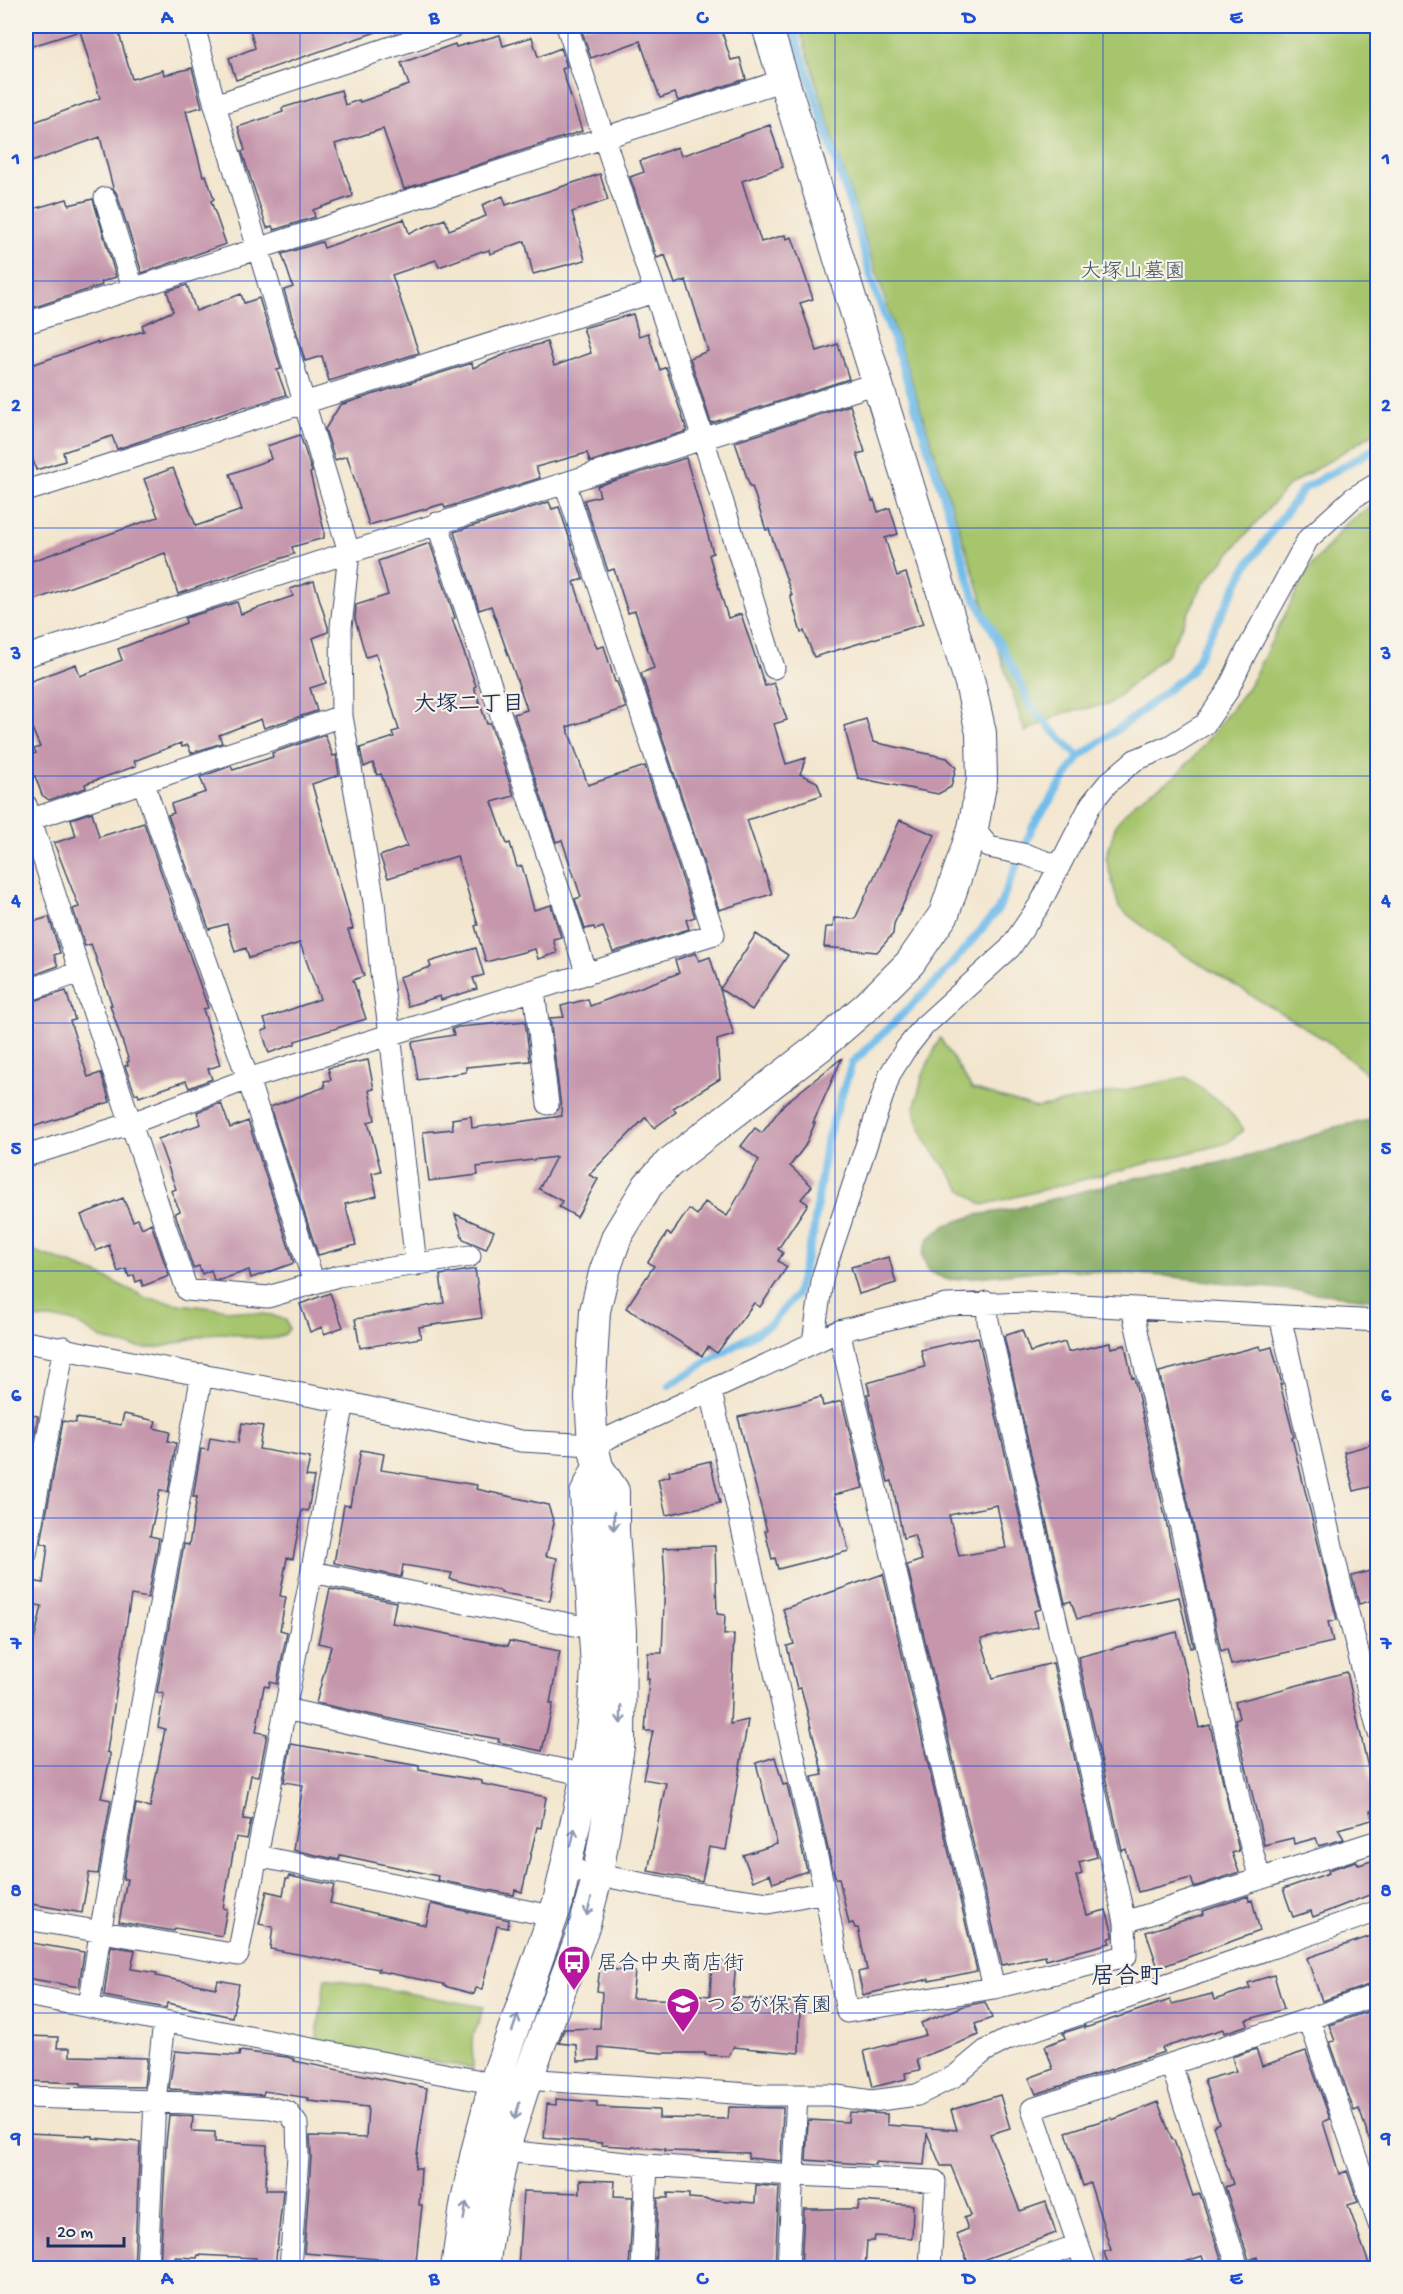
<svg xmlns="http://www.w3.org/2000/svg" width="1403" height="2294" font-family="'Gochi Hand','Klee One',sans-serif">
  <rect width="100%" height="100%" fill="#f7f3e8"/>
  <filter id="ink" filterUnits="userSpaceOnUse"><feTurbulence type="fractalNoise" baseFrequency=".0167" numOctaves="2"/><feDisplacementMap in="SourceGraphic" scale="12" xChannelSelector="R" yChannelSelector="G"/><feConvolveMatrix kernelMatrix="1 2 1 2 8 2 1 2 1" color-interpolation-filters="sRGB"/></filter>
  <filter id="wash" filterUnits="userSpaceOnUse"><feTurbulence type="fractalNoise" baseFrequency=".008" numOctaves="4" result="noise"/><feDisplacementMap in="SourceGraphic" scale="24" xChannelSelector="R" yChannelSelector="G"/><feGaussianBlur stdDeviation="1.35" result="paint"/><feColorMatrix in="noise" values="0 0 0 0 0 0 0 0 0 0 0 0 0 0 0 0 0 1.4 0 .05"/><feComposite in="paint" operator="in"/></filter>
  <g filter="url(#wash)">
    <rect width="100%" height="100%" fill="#f3e6cf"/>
    <path fill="#a6c56c" stroke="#607a65" stroke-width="1.5" d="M799 26H1377V431L1288 486 1203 584 1168 653 1109 704 1063 713 1025 732 841 163Z
      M1377 503V1082L1327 1041 1165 943 1119 908 1106 858 1116 824 1135 802 1173 778 1195 756 1249 686 1307 571 1348 522Z
      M940 1038 972 1089 1037 1108 1186 1077 1226 1107 1244 1130 1227 1143 983 1205 961 1189 925 1140 914 1110 923 1074Z
      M26 1248 98 1274 147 1298 179 1304 271 1315 286 1320 289 1329C278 1348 243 1334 225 1333 197 1332 170 1350 144 1348 131 1347 111 1343 99 1337 90 1333 81 1324 71 1321 57 1318 40 1320 26 1317Z
      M325 1978 484 2007 472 2040 473 2068 316 2043Z"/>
    <path fill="#84aa60" stroke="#506c5f" stroke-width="1.5" d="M1374 1119 1378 1120 1377 1300 1165 1276 1056 1269 948 1280 929 1272 922 1255 929 1238 946 1225 977 1215 1013 1209 1139 1177 1219 1163 1290 1144 1335 1127Z"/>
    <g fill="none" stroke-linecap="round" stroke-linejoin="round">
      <path stroke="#70bcea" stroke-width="8" d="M792 26 857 226 874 288 894 340 953 526 973 594 1016 674 1032 709 1079 757
        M669 1385 772 1323 796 1295 813 1234 826 1143 852 1063 939 979 998 910 1033 826 1079 757 1137 715 1191 671 1246 567 1303 489 1378 447
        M587 1845 594 1806"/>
    </g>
    <g id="blocks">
      <path fill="#c596ac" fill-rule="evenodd" d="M26 26H117L132 79 163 70 164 75 192 68 202 107 186 111 203 176 206 175 214 199 211 201 226 244 142 273 117 194 113 188 100 137 26 164V125L100 98 80 31 26 48Z
        M249 26H382V30L236 80 229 58 255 48Z
        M580 26H720L731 60 740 58 746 79 678 101 675 93 660 98 640 41 591 58Z
        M500 35 503 46 532 37 538 57 561 48 567 67 562 69 582 131 404 189 383 129 335 144 353 196 313 210 315 217 274 230 272 226 267 228 242 152 245 150 238 127 283 112 282 108 341 90 345 105 359 100 360 102 409 85 401 63 455 44 456 47Z
        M770 125 783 167 742 181 761 242 785 235 786 239 792 237 813 299 800 303 817 351 838 344 849 379 711 423 690 358 708 351 686 280 675 284 665 255 657 258 630 177 644 172 640 161 678 147 681 156Z
        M600 174 608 200 572 212 585 260 533 274 525 241 490 254 489 250 483 252 482 251 439 267 436 260 392 275 419 353 329 381 322 356 305 361 284 290 293 287 282 254 322 242 324 248 404 219 409 233 445 219 449 230 486 216 482 205 503 196 506 205Z
        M67 199 69 205 93 199 116 277 101 282 102 285 26 310V211Z
        M187 285 196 311 241 294 244 303 259 298 281 369 277 370 286 395 248 407 247 406 117 449 112 436 63 452 65 461 36 470 26 437V367L97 342 98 344 144 331 142 325 173 311 167 291Z
        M633 314 639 336 648 333 660 370 666 367 687 431 590 462 587 453 536 467 540 478 445 508 443 504 369 525 347 456 335 460 325 429 340 405 472 363 473 368 508 353 547 342 554 366 591 353 583 328Z
        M850 405 865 452 857 454 872 501 874 500 878 512 890 508 898 534 885 538 897 576 906 573 923 624 814 657 804 631 801 633 790 595H792L769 529 766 530 752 486 750 487 735 442Z
        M300 435 312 472 310 473 324 530V538L292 547 294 554 178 594 165 553 26 603V563L158 517 144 479 173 468 196 526 242 510 230 474 271 459 267 446Z
        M686 458 713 553 709 555 728 618 741 614 765 686 774 683 787 720 774 724 786 764 806 758 800 774 817 782 822 795 747 820 772 894 719 910 641 673 654 668 635 611 628 613 614 569 608 571 584 500 600 496 597 486Z
        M549 502 552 509 559 507 583 579 574 582 590 631 597 648 604 646 615 682H617L626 708 567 727 588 785 645 766 695 917 686 920 689 929 613 952 603 927 595 930 594 927 585 929 575 899 581 897 562 840 556 842 514 714 527 710 525 703 491 606 479 610 454 532Z
        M430 543 455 618 452 619 476 686 474 687 487 724 490 723 514 796 492 802 507 844 510 843 517 867 522 866 534 910 551 905 561 937 553 939 557 953 538 959 535 949 486 962 475 926 478 925 457 856 388 878 380 856 407 846 381 774 377 775 373 763 364 767 360 748 394 737 392 732 399 730 376 654 366 657 355 619 356 605 388 595 378 561Z
        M314 581 328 627V632L313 638 326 683 310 688 317 711 264 728 261 719 219 735 222 743 191 753 188 745 182 747 181 743 134 761 136 766 85 784 86 788 49 800 42 795 35 776 31 778 26 762V757L36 753 34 749 40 747 26 714V683L76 664 80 676 122 660 118 649 186 623 185 618 237 602 241 614 293 596 290 589Z
        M866 719 873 742 947 758 956 767 951 787 938 794 858 778 844 726Z
        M325 735 333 756 336 755 339 775 312 784 353 929 348 930 364 976 353 980 366 1019 295 1041V1044L269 1053 262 1031 268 1029 264 1019 320 999 300 943 249 958 246 948 235 952 227 924 209 929 168 815 174 813 171 804 206 792 200 777 231 766 233 770 273 757 272 753Z
        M92 812 99 837 144 823 208 1008 203 1009 220 1065 208 1069 212 1079 189 1088 186 1081 139 1097 138 1093 135 1094 125 1066 128 1065 127 1062 129 1061 110 1005H112L91 944 85 946 73 909 79 907 54 843 76 836 71 819Z
        M900 820 935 835 894 924 893 934 877 952 824 947 826 927H833L834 918 855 919Z
        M49 917 60 953 54 955 58 966 26 978V924Z
        M756 934 788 955 752 1010 720 989Z
        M476 948 484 975 473 978 477 989 441 1000 440 996 408 1006 399 977 431 967 429 962Z
        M696 953 699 961 710 957 734 1035 717 1040 720 1079 673 1108 676 1112 654 1128 646 1117 589 1175 598 1179 577 1217 559 1207 562 1201 539 1189 556 1157 477 1167 478 1175 429 1181 423 1132 453 1129 452 1119 471 1116 472 1128 562 1116 550 1018 564 1017 561 1006 588 999 590 1006 679 973 675 960Z
        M66 991 75 1020 70 1021 88 1077 101 1073 110 1102 26 1129V1029L35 1026 27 1003Z
        M525 1021 530 1061 466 1067V1072L418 1080 412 1042 454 1035 452 1029 458 1027Z
        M842 1058 813 1123H815L805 1146 790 1166 812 1186 801 1199 808 1204 778 1249 783 1253 778 1261 787 1267 760 1307 754 1303 717 1353 708 1347 702 1356 626 1308 654 1266 648 1262 667 1233 671 1235 689 1209 697 1215 705 1202 727 1216 759 1160 741 1146 755 1128 762 1133 784 1104Z
        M368 1060 374 1089 369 1090 375 1120 368 1122 381 1171 372 1173 377 1196 345 1204 356 1245 318 1255 270 1107 325 1087 324 1081 331 1080 328 1068Z
        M221 1103 230 1128 248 1121 294 1263 251 1278 249 1270 220 1280H214L211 1270 202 1274 199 1266 193 1268 175 1213 180 1211 171 1191 176 1189 158 1139 201 1124 197 1112Z
        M123 1198 133 1221 138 1219 142 1228 151 1223 169 1276 143 1286 141 1280 136 1282 134 1275 129 1277 126 1269 118 1272 109 1245 96 1251 81 1215Z
        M455 1214 494 1231 486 1249 463 1239Z
        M889 1257 896 1283 859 1294 851 1267Z
        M475 1269 482 1318 419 1327 421 1338 360 1348 355 1319 444 1303 440 1275Z
        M330 1293 343 1327 324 1334 322 1327 310 1332 300 1304Z
        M1022 1330 1030 1352 1065 1342 1068 1352 1110 1343 1111 1348 1125 1345 1132 1378 1134 1377 1194 1647 1191 1648 1179 1597 1077 1619 1071 1601 1065 1603 1004 1336Z
        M978 1337 1041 1609 1034 1611 1038 1627 981 1639 993 1678 1053 1663 1097 1857 1079 1862 1082 1874 1076 1876 1087 1915 1106 1910 1113 1934V1937L1108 1939 1110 1943 1046 1960 1045 1956 1002 1965 907 1565 922 1560 914 1535 903 1538 892 1481 888 1482 867 1394H870L867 1383 925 1367 921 1350ZM997 1505 1006 1548 959 1556 949 1515Z
        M1260 1346 1261 1350 1272 1347 1282 1384H1280L1294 1437 1292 1438 1337 1620 1328 1622 1333 1642 1231 1665 1227 1649 1221 1651 1159 1372Z
        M821 1397 823 1406 842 1401 863 1488 834 1495 849 1551 778 1569 775 1558 772 1559 765 1531H767L738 1417 797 1404Z
        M26 1414 38 1416 33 1446 26 1444Z
        M124 1414 156 1421 154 1428 170 1432 168 1441 176 1443 168 1492 160 1490 150 1536 159 1538 148 1598 131 1595 107 1752 110 1753V1759L101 1798 111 1800 98 1874 89 1873 82 1913 26 1903V1674L42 1606 27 1603 32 1581 43 1583 48 1545 41 1543 63 1421 76 1423V1418L121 1425Z
        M242 1423 263 1426 259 1449 310 1458 306 1476 314 1477 308 1511 302 1510 293 1559 287 1558 280 1596 286 1597 280 1630 287 1632 277 1684 270 1682 269 1687 264 1686 256 1732 267 1734 266 1739 259 1776 251 1775 243 1819 251 1820 247 1839 236 1837 223 1908 227 1909 222 1936 175 1928 174 1931 119 1922 127 1879H123L136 1804 150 1807 165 1729 158 1727 164 1694 157 1692 184 1544 189 1545 197 1497H193L201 1449 208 1450 210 1438 238 1443Z
        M1377 1443V1485L1354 1491 1344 1452Z
        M361 1450 384 1454 381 1470 477 1485 476 1489 548 1505 554 1523 546 1556 557 1558 550 1601 501 1593V1591L450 1579 452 1573 403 1565 401 1577 334 1563 344 1505 350 1506Z
        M710 1461 720 1503 666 1515 658 1479 670 1476 669 1471Z
        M715 1546 717 1614 725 1615 724 1635 734 1634 730 1724 748 1720 726 1850 709 1847 702 1881 648 1871 666 1783 643 1779 653 1731H645L649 1679H647L648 1653H662L665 1579 663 1548Z
        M1377 1569V1599L1359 1604 1352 1576Z
        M883 1574 977 1971 929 1981V1979L863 1995 858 1972 867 1970 858 1928H855L853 1923 849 1924 839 1878 836 1879 831 1863 812 1777 823 1775 801 1688 797 1689 787 1646 794 1644 783 1609Z
        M330 1589 396 1602 392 1623 508 1646 509 1641 560 1651 550 1703 553 1704 542 1751 498 1742 499 1739 410 1723 316 1703 331 1646 318 1643Z
        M1177 1632 1199 1728 1210 1725 1239 1851 1232 1853 1239 1872 1194 1887 1191 1878 1138 1892 1126 1849 1122 1851 1078 1657Z
        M1347 1672 1377 1809 1370 1811 1372 1820 1338 1829 1344 1839 1319 1846 1316 1838 1294 1844 1293 1838 1264 1845 1235 1719 1239 1718 1235 1702Z
        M291 1744 419 1766V1770L482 1781V1784L546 1797 541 1828 537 1827 522 1892 515 1890 514 1895 437 1880 438 1876 340 1855 339 1860 293 1850 303 1785 284 1782Z
        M775 1757 783 1785 787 1784 807 1871 773 1883 770 1874 753 1881 743 1855 777 1844 756 1763Z
        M1377 1859V1892L1313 1917 1311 1911 1293 1917 1283 1889 1329 1873 1328 1870 1356 1861 1359 1865Z
        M289 1876 334 1885 330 1903 426 1925 431 1904 509 1920 508 1928 497 1926 482 1989 476 1988 474 1994 444 1986V1984L378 1971 379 1969 270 1949 273 1927 259 1924 267 1891 283 1895 286 1879H289Z
        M1248 1896 1249 1901 1252 1900 1260 1931 1158 1968 1146 1932 1204 1914 1203 1911Z
        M1377 1934V1982L1322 2001 1307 1958Z
        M26 1942 84 1952 79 1987 26 1978Z
        M111 1946 135 1950 131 1969 157 1973 156 1976 216 1988 218 1980 239 1984 232 2017 167 2003 166 2008 104 1996Z
        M712 1961 736 1962 733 1997 800 2003 799 2053 733 2047 729 2056 705 2055V2053H663L599 2047V2060L578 2061 577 2045 559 2043 564 2029 600 2028 602 1992 597 1991 600 1968 635 1972 632 1998 679 2000 680 1993 710 1996Z
        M1274 1975 1284 2009 1246 2020 1248 2025 1224 2033 1223 2029 1162 2048 1164 2052 1036 2094 1029 2078 1053 2069 1045 2046 1065 2038 1063 2033 1085 2026V2028L1170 2000 1172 2004 1212 1994 1214 2000 1250 1988 1248 1983Z
        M985 2002 992 2018 975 2024 979 2035 917 2059 920 2070 905 2073 906 2079 873 2087 864 2051 926 2035 921 2023 964 2006Z
        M1377 2008V2151L1374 2152 1359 2109 1354 2111 1330 2042 1335 2041 1329 2025Z
        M26 2036 58 2037 57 2048H70V2056L147 2058 144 2087 81 2086V2083L26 2081Z
        M1256 2049 1262 2066 1306 2051 1330 2119 1323 2122 1339 2174 1347 2171 1358 2202 1348 2205 1369 2264 1356 2268H1261L1257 2257 1249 2260 1225 2187 1233 2184 1213 2126 1219 2123 1204 2080 1236 2071 1232 2057Z
        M175 2051 239 2056 240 2051 287 2057 294 2059V2061L427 2088 415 2168H421L419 2205H422L416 2262 304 2253 311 2157 310 2136 366 2138 368 2107 308 2101 309 2098 264 2091 263 2095 171 2089 169 2088Z
        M1000 2095 1010 2128 990 2134 1020 2211 1046 2202 1056 2233 969 2265 956 2234 968 2229 964 2218 971 2215 951 2166H941L927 2133 924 2165 875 2162V2165L806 2160 808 2120 848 2122 849 2112 887 2114V2125L957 2130 951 2110Z
        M556 2099 597 2102V2107L659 2110V2118L728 2119 729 2107 783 2108 781 2161 748 2158V2153L665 2151V2149L602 2145V2143L544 2138 547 2104 556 2105Z
        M1158 2102 1172 2140H1174L1193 2196 1200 2194 1224 2267 1206 2268 1202 2256 1167 2268H1109L1104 2252 1111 2250 1090 2183 1083 2186 1066 2132 1111 2118 1112 2120Z
        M169 2115 193 2116 192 2131 215 2132V2142L267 2145 266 2190H283L275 2268H255L256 2258 198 2255 197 2258 175 2257 174 2268H160L166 2144Z
        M27 2133 93 2136V2138L140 2142 134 2268H26L29 2232H26Z
        M580 2180 615 2181 614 2196 633 2197 629 2268H518L523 2191 580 2193Z
        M756 2185 779 2187 775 2268H655L658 2198H668V2193L689 2194V2198L755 2203Z
        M859 2201 913 2205 912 2238 875 2236 874 2241H867L865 2268H801L804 2209H858Z"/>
    </g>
  </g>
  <g filter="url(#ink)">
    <use href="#blocks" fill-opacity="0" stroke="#3b4a6f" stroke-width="1.5"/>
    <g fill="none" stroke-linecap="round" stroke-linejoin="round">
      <defs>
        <path id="street" d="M194 26 215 105 349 552 341 627 342 716 374 902 381 974 390 1033 416 1265
          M567 26 703 438 774 668
          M215 105 455 26
          M105 198 133 288
          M26 323 784 80
          M26 491 654 292
          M437 523 587 974
          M26 656 877 383
          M143 782 248 1079 314 1283
          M26 805 80 972 187 1290 268 1297 338 1276 470 1256
          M26 821 342 716
          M973 828 989 847 1027 855 1058 866
          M534 990 548 1104
          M26 991 80 972
          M26 1156 132 1123 248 1079 714 934 565 483
          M1132 1308 1193 1581 1243 1817 1260 1879
          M1280 1316 1339 1577 1378 1731
          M839 1331 994 1988
          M26 1342 344 1402 521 1441 593 1445 839 1331 947 1305 1026 1302 1378 1321
          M813 1342 823 1275 890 1074 905 1050 924 1026 1010 948 1040 904 1091 804 1108 783 1135 760 1170 746 1205 724 1227 692 1245 654 1308 539 1353 498 1378 483
          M711 1392 825 1892 847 2012 994 1988 1126 1956 1125 1922 988 1321 987 1302
          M26 1554 64 1347
          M312 1572 594 1629
          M285 1709 586 1775
          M257 1856 552 1916
          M567 1869 687 1892 768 1903 825 1892
          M26 1919 238 1955 344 1402
          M1125 1922 1378 1841
          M26 1995 476 2080
          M89 2007 100 1933 202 1374
          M1309 2019 1378 2222
          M1171 2064 1238 2268
          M539 2080 764 2095H830L872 2101 917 2095 955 2076 985 2051 1008 2039 1378 1911
          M26 2097 155 2101 271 2108 288 2112 297 2124 298 2156 290 2268
          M504 2151 647 2165 793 2175 935 2181 930 2268
          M147 2268 155 2101 164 2022
          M642 2268 647 2165
          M788 2268 797 2095
          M1013 2268 1078 2245
          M1086 2268 1032 2109 1309 2019 1378 1994"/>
        <path id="secondary" d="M456 2268 465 2206 476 2152 494 2084 558 1902 586 1775 594 1704 596 1667 585 1494 598 1467
          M484 2268 492 2210 504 2151 523 2091 585 1924 598 1874 620 1741 621 1631 614 1531V1491L598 1467 593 1445 590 1398 595 1311 604 1273 617 1236 648 1185 669 1163 822 1045 867 1006 910 963 944 914 973 828 982 780 981 733 970 683 767 26"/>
      </defs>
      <use href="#street" stroke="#3b4a6f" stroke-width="23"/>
      <use href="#secondary" stroke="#3b4a6f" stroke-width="32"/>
      <use href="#street" stroke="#fff" stroke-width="21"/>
      <use href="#secondary" stroke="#fff" stroke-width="30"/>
    </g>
    <defs><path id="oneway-shaft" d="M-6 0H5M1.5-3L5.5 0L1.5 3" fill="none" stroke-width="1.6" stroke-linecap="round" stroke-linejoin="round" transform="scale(1.5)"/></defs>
    <g stroke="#8d97ae">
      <use href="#oneway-shaft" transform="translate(614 1521) rotate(90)"/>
      <use href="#oneway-shaft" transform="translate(621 1715) rotate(92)"/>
      <use href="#oneway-shaft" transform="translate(573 1837) rotate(-78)"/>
      <use href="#oneway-shaft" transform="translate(589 1907) rotate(105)"/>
      <use href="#oneway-shaft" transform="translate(515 2023) rotate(-71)"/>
      <use href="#oneway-shaft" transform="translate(517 2111) rotate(107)"/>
      <use href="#oneway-shaft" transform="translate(465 2211) rotate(-81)"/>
    </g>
  </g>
  <path fill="none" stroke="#1d4ed8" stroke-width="1.5" stroke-opacity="0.55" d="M300 26V2268M568 26V2268M835 26V2268M1103 26V2268M26 281H1378M26 528H1378M26 776H1378M26 1023H1378M26 1271H1378M26 1518H1378M26 1766H1378M26 2013H1378"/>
  <defs>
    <symbol id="bus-pin" viewBox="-11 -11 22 30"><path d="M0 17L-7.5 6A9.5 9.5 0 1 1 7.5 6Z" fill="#b5179e" stroke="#f7f3e8"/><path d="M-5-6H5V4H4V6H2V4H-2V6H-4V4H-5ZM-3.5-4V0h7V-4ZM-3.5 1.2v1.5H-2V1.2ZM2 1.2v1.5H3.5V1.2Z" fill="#fff"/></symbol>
    <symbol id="school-pin" viewBox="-11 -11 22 30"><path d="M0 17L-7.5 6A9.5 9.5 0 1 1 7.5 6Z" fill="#b5179e" stroke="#f7f3e8"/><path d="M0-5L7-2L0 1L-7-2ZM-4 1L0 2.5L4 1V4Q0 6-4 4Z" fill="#fff"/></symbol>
  </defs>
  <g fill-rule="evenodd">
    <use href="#bus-pin" x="555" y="1943" width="38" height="52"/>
    <use href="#school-pin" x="664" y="1985" width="38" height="52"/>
  </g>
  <g text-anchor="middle" stroke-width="4.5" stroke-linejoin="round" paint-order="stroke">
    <g font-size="21" fill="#3e5462" stroke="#f7f3e8">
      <text x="1133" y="277">大塚山墓園</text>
    </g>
    <g font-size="21" fill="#1b2f5e" stroke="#f7f3e8" text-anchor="start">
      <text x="597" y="1969">居合中央商店街</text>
      <text x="706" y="2011">つるが保育園</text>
    </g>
    <g font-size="22" font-weight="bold" fill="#1b2f5e" stroke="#f7f3e8">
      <text x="469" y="710">大塚二丁目</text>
    </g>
    <g font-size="24" font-weight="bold" fill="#1b2f5e" stroke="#f7f3e8">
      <text x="1127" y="1983">居合町</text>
    </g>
  </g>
  <rect width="1403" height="2294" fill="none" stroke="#f7f3e8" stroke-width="66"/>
  <path d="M48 2237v9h76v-9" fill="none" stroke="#1b2f5e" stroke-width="3"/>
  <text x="57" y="2237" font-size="18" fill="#1b2f5e" stroke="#f7f3e8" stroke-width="4.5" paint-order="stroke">20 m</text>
  <rect x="33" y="33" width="1337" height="2228" fill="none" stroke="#1d4ed8" stroke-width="2"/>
  <g font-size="20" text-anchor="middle" font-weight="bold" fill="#1d4ed8">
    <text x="167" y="23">A</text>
    <text x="434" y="23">B</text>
    <text x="702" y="23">C</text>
    <text x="969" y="23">D</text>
    <text x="1236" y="23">E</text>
    <text x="16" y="164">1</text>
    <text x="1386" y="164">1</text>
    <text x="16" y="411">2</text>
    <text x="1386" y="411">2</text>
    <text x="16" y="659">3</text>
    <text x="1386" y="659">3</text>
    <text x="16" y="906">4</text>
    <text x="1386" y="906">4</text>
    <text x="16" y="1154">5</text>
    <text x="1386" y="1154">5</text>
    <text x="16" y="1401">6</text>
    <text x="1386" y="1401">6</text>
    <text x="16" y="1649">7</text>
    <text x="1386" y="1649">7</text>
    <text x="16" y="1896">8</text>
    <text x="1386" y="1896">8</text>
    <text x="16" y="2144">9</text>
    <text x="1386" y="2144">9</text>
    <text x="167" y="2284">A</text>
    <text x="434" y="2284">B</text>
    <text x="702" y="2284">C</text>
    <text x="969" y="2284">D</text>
    <text x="1236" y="2284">E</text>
  </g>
</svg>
